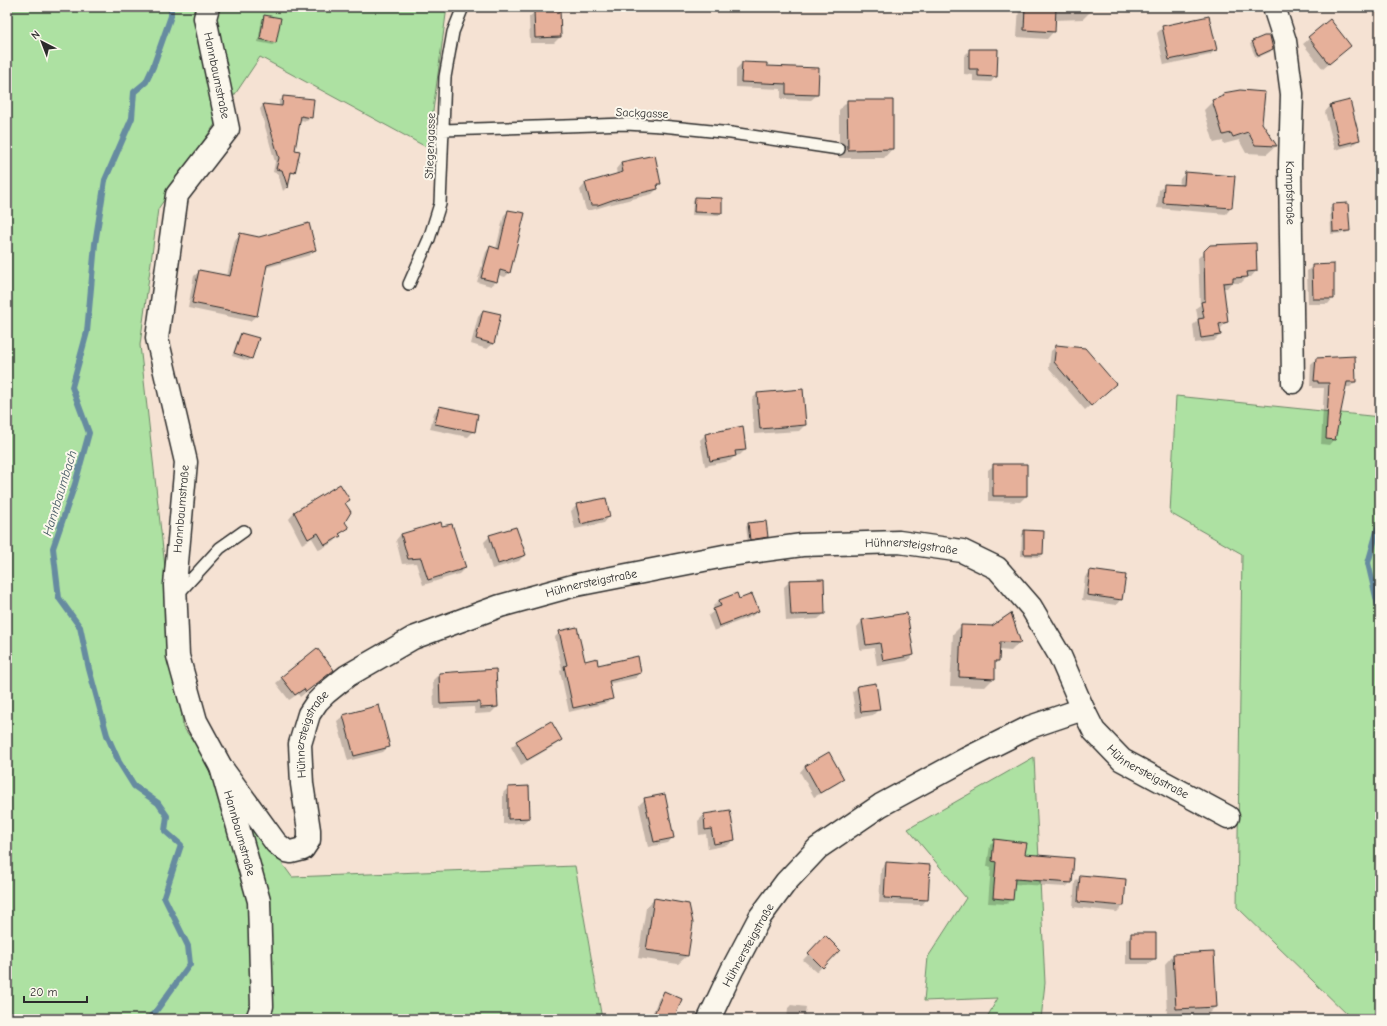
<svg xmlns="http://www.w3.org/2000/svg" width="1387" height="1026" font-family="'Comic Neue',sans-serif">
  <rect width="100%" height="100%" fill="#f5e2d3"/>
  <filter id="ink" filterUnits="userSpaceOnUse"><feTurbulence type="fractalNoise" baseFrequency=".025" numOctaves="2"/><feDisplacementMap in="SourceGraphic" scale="8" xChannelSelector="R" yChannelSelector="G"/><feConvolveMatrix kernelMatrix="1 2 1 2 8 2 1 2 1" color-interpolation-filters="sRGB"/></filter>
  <g filter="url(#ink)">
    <path fill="#ade1a2" stroke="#6c8666" d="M7 7H447L428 148 260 57 158 209 140 345 183 727 292 877 575 866 602 1019H7Z
      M1176 396 1380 417V1019H1352L1237 907 1242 554 1170 513Z
      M1034 757 1045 983 1041 1019H986L998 998 924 1001 928 957 966 898 908 829Z"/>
    <path fill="#0003" d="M1019 7H1095L1091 8V11L1083 19 1054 20V31L1047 39 1017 37Z
      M1172 7H1188L1184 10Z
      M535 12 560 37 554 43H530L529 17Z
      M265 16 275 42 273 45 258 42 262 19Z
      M1330 21 1350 46 1323 69 1303 44Z
      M1163 27 1216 49 1210 55 1164 65 1157 33Z
      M1253 42 1272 49 1270 52 1256 58 1250 44Z
      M970 50 996 76 991 82 973 81V75L964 74V56Z
      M742 63 817 95 811 100 781 99V89L736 87V69Z
      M1240 91 1276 146 1267 154 1246 153 1239 140 1224 144 1223 141 1214 143 1204 110 1213 101 1217 99 1223 94Z
      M284 97 311 117 307 121 299 120 293 151 294 172 289 176 287 187 283 191 278 174 273 172 275 162 260 109 263 105 279 107V101Z
      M848 101 892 149 884 158H839V110Z
      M1349 101 1359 139 1353 145 1335 150 1325 112 1330 106Z
      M654 156 660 183 657 186V189L652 194 608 205 592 210H586L580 190 585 184 617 175 616 169 621 163Z
      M1185 173 1234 177 1231 208 1226 214 1157 208 1159 190 1165 185 1179 186 1180 179Z
      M695 198H721V213L718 216 692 215 693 200Z
      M1333 205 1349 231 1346 233 1331 234 1330 208Z
      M509 211 510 272 505 277 498 275 496 282 491 286 477 282 486 252 490 247 496 249 504 215Z
      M240 234 315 250 310 255 265 268 256 316 250 321 188 308 194 276 200 271 227 276 235 240Z
      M1256 244V271L1251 277H1247L1241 283H1231L1227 288H1223L1227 322 1221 328H1219L1220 335 1214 341 1195 343 1193 325 1198 320 1196 308 1200 305 1198 258 1210 246Z
      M1313 266 1333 298 1328 304H1308L1307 271Z
      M483 311 493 344 487 349 471 344 478 317Z
      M242 334 258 339 251 359 248 361 232 356 239 336Z
      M1056 346 1109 389 1085 410 1049 368 1051 351Z
      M1316 359 1355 382 1350 387H1345L1334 439 1329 445 1321 444 1324 388H1313V386H1310L1311 364Z
      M757 394 805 425 799 431 754 434 752 399Z
      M439 407 474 431 468 437 430 429 434 413Z
      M705 435 745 450 740 455 735 456 730 461 705 466 700 440Z
      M994 465 1026 496 1020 502 988 501V470Z
      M339 486 344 503V522L347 528 339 535V536L334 542 319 550 312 538 302 544 289 519 294 513Z
      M577 505 609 517 604 523 575 529 571 511Z
      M748 524 767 537 764 539 748 542 746 527Z
      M441 527 465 568 459 574 423 585 416 563 402 564 396 540 401 534Z
      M1025 531 1042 554 1040 557 1021 556 1022 534Z
      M490 536 524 555 519 561 492 569 484 542Z
      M1091 571 1121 599 1116 605 1082 600 1085 577Z
      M790 581 824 614 818 619 786 621 784 587Z
      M736 594 738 600 758 611 752 616 714 631 708 616 715 610 713 606 719 600Z
      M862 621 913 655 907 661 877 666 874 648 860 650 857 627Z
      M961 626 1019 643 1011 651 999 650 998 661 994 665V678L985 687 950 686 953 634Z
      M560 632 584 662 598 666 640 673 636 678 608 684 612 698 607 703 569 712 560 671 562 669 555 637Z
      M333 670 300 697 298 694 289 700 276 683 282 678Z
      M495 670 497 707 491 713 475 714 474 707 434 709 433 680 439 674Z
      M858 687 879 709 873 715 856 718 852 692Z
      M378 706 389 746 383 752 348 761 337 721 343 716Z
      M561 740 555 745 521 765 511 747 517 742Z
      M805 766 843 779 837 784 814 797 800 772Z
      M508 788 529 818 523 823 503 824V793Z
      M645 799 673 837 668 843 648 847 639 805Z
      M729 811 734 840 728 845 708 849 706 834 699 835 698 821 704 815Z
      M995 840 1024 855 1071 882 1066 887 1013 884 1012 899 1007 904 988 903 991 867 987 866 990 845Z
      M886 863 927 899 922 905 879 903 881 869Z
      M1081 876 1123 906 1117 912 1073 907 1075 882Z
      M654 899 687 956 678 964 638 958 646 908Z
      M1132 934 1155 958 1149 964H1126V940Z
      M825 937 838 950 817 972 803 960Z
      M1173 955 1216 1006 1207 1015 1167 1017 1165 964Z
      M664 993 673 1019H650L659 998Z
      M791 1005 806 1007 804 1019H787L788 1008Z
      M868 1015 869 1019H822L823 1018Z"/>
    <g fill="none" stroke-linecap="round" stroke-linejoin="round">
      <path stroke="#668ba0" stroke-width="6" d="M1380 521 1368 563 1380 614
        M148 1019 156 1011 190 964 188 946 164 897 181 845 165 831 167 816 158 803 134 786 119 762 107 735 89 669 80 627 59 598 53 548 75 484 89 433 72 387 87 332 95 244 105 180 132 118 134 92 146 82 153 67 171 16V7"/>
    </g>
    <path fill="#e6b09a" stroke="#2b2b2b" d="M1025 7H1056L1055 32 1024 30Z
      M560 10 561 37 535 38 534 11Z
      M264 15 281 18 276 43 260 39Z
      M1209 16 1217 50 1169 60 1162 26Z
      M1330 19 1351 46 1329 64 1308 37Z
      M1264 36H1270L1273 49 1258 56 1252 41Z
      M969 49H998L997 77 978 76V69H969Z
      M742 62 767 63V66L819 68 818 95 786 94V84L741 82Z
      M1240 90 1265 92 1262 123 1277 146 1255 145 1248 132 1233 137 1231 133 1223 135 1212 100 1224 96 1223 93Z
      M283 96 314 99 312 118 301 116 295 150 300 151 295 173 291 172 288 188 282 170 276 169 279 158 263 104 282 106Z
      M847 100H893V149L848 150Z
      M1350 100 1360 140 1340 145 1330 105Z
      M655 155 661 184H657L658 189 615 199 598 205H591L585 183 623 172 621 162Z
      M1185 172 1235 176 1232 208 1163 203 1164 184 1184 185Z
      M695 197 722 198V213L694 212Z
      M1348 203 1350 231 1333 232 1332 204Z
      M508 210 525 213 510 273 500 270 497 282 481 278 490 246 499 249Z
      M309 223 316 250 267 265 257 316 192 303 199 270 230 276 240 233 259 237Z
      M1256 243 1257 271 1247 272 1248 277 1233 278V282L1223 283 1228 322 1219 324 1221 335 1201 338 1198 319 1204 318 1201 302 1205 301 1204 251 1210 245Z
      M1334 264V299H1313L1312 265Z
      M483 310 501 314 494 344 476 339Z
      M241 333 259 338 252 359 234 353Z
      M1056 345 1085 348 1116 384 1091 406 1054 362Z
      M1355 356 1356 382H1347L1335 440 1326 439 1329 383H1318V381H1314L1316 358Z
      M803 389 806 425 760 429 757 393Z
      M439 406 478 414 475 432 435 424Z
      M743 426 746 450 735 451 736 456 710 461 705 434Z
      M993 464H1027V496H993Z
      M340 484 350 500 345 503 351 512 345 522 349 528 339 534 341 536 325 545 318 533 308 539 294 512Z
      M606 498 610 517 581 524 576 504Z
      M766 521 768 537 750 540 748 523Z
      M441 522 442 526 452 524 466 568 428 580 421 558 408 559 401 534Z
      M516 527 526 555 498 564 489 535Z
      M1024 530 1044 531 1043 554H1024Z
      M1090 570 1126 575 1122 600 1087 595Z
      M824 579 825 614 791 615 789 580Z
      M737 593 739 599 752 594 759 611 719 626 713 609 721 606 719 600Z
      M907 613 914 655 883 661 880 643 866 645 862 620Z
      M1011 613 1021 643 1000 642 999 661H995V679L959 677 961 625 992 626Z
      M577 627 585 661 597 658 598 665 638 656 641 673 609 681 613 699 573 708 564 666 567 665 559 631Z
      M317 648 334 670 306 692 304 689 295 695 281 677Z
      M496 669 498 707 480 708V702L440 704 439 673Z
      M876 683 880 710 861 712 857 686Z
      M379 705 390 747 354 756 343 715Z
      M551 721 562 740 527 760 516 741Z
      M829 752 844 779 820 793 805 766Z
      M529 786 530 818 508 819V787Z
      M665 794 674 838 654 842 644 798Z
      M730 810 735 840 714 844 711 829 705 830 704 814Z
      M994 839 1027 843 1025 854 1074 858 1072 883 1015 879 1013 900 993 898 996 862 992 861Z
      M886 862 930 865 928 900 884 898Z
      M1080 875 1126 879 1124 906 1078 902Z
      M654 898 689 904 693 923 688 956 646 950Z
      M1131 933H1156V959H1131Z
      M825 935 840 950 823 968 808 953Z
      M1214 952 1217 1007 1176 1009 1173 954Z
      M664 991 682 999 674 1019H652Z"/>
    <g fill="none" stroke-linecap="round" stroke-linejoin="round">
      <defs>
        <path id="lane" d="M443 130 626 124 662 126 731 133 839 149
          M409 284 429 239 440 204 445 77 453 32 463 7
          M176 596 220 548 244 531"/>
        <g id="street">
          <path id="s1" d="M208 7 205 18 228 129 177 195 157 338 186 462 175 585 178 656 196 721 221 767 259 901 262 1006 257 1019"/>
          <path id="s2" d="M1274 7 1285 41 1292 94 1290 164 1293 382"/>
          <path id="s3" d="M1083 709 1094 731 1122 760 1228 817"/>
          <path id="s4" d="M221 767 276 843 286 851 291 852 303 849 309 840V830L302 784 300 744 309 714 317 702 326 693 347 676 413 638 500 606 576 585 729 555 802 545 899 542 962 551 997 568 1031 607 1060 656 1083 709 1030 727 966 759 881 805 818 848 786 882 760 917 732 970 709 1019"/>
        </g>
      </defs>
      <use href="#lane" stroke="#2b2b2b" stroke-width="14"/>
      <use href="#street" stroke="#2b2b2b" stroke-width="25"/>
      <use href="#lane" stroke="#fbf7ec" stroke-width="11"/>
      <use href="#street" stroke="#fbf7ec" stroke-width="22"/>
    </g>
  </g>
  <g text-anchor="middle" stroke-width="4" stroke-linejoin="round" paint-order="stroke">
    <g font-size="12" fill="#2b2b2b" stroke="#fbf7ec">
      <text dy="4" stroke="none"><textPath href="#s1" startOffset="70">Hannbaumstraße</textPath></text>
      <text transform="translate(642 113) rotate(2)" y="4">Sackgasse</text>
      <text transform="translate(430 146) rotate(-88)" y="4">Stiegengasse</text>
      <text dy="4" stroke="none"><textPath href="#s2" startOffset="188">Kampfstraße</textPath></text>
      <text transform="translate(181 509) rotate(-85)" y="4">Hannbaumstraße</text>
      <text dy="4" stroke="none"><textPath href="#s4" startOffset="904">Hühnersteigstraße</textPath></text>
      <text dy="4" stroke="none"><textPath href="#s4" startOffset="580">Hühnersteigstraße</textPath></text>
      <text dy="4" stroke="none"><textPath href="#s4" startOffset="244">Hühnersteigstraße</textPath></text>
      <text dy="4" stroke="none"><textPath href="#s3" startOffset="93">Hühnersteigstraße</textPath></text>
      <text dy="4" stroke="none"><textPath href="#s1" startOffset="863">Hannbaumstraße</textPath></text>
      <text transform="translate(748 945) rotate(-61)" y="4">Hühnersteigstraße</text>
    </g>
    <g font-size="13" font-style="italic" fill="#485b66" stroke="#fbf7ec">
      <text transform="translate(59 493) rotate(-73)" y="5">Hannbaumbach</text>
    </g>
  </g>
  <rect width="1387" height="1026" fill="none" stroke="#fbf7ec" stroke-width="24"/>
  <rect x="12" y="12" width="1363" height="1002" fill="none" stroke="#2b2b2b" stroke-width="1.5" filter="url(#ink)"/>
  <g transform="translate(42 42) rotate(318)" stroke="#fbf7ec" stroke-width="3" paint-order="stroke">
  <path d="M0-3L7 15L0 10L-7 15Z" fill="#2b2b2b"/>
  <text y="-6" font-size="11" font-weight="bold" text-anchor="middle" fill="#2b2b2b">N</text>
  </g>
  <path d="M24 996v6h63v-6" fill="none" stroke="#2b2b2b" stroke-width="2"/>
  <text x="30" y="996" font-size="12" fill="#2b2b2b" stroke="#fbf7ec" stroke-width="3" paint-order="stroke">20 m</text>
</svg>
